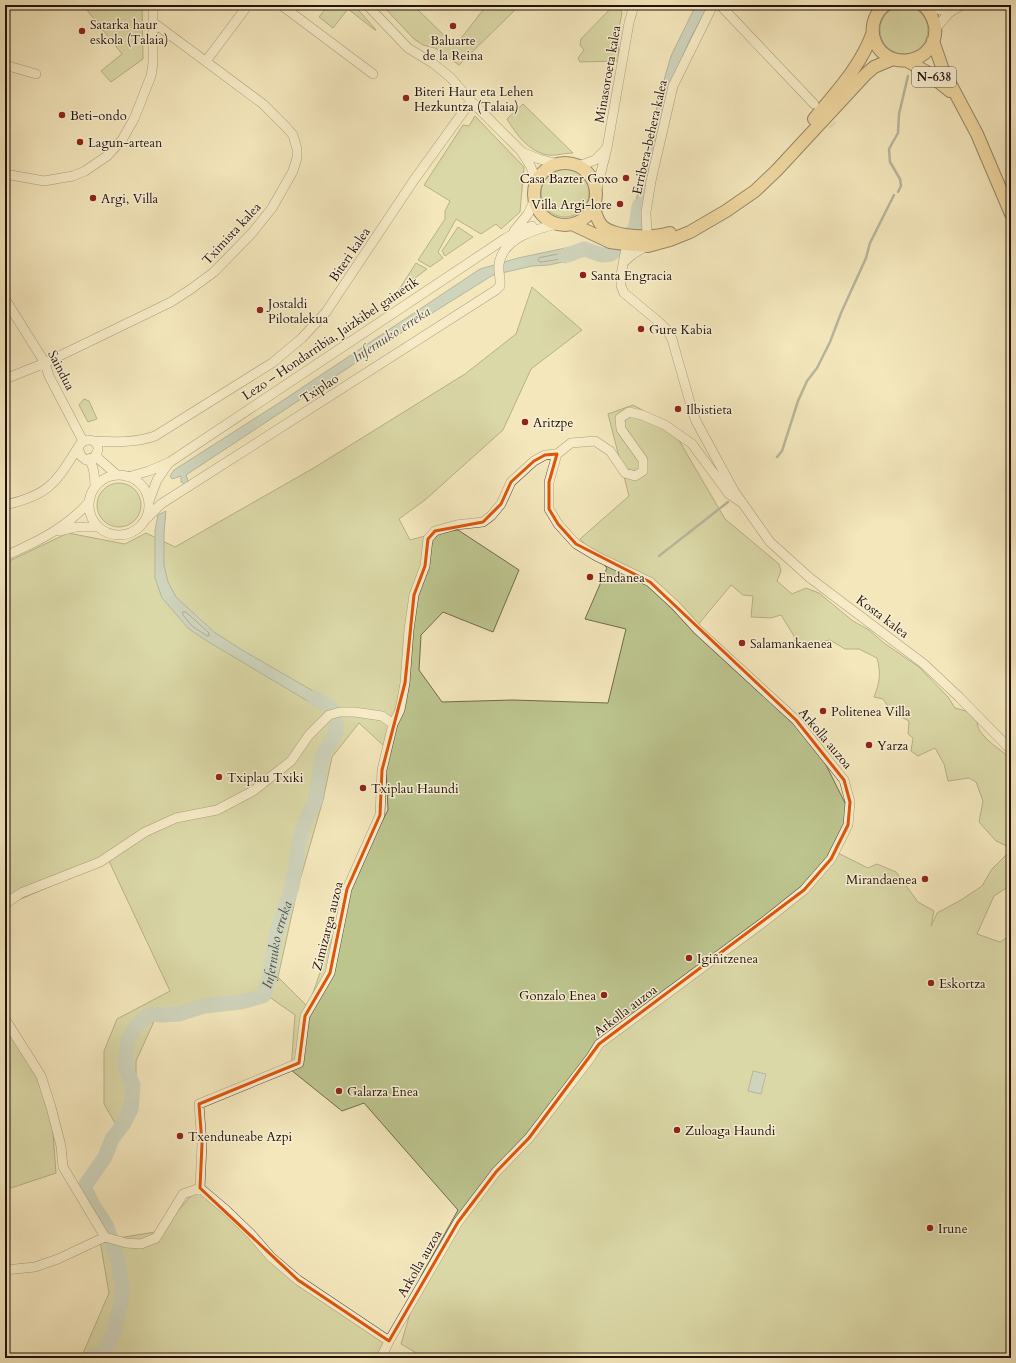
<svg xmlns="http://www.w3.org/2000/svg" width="1016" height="1363" font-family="Cardo,serif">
  <rect width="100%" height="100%" fill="#f4e7bc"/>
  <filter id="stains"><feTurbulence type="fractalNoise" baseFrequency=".005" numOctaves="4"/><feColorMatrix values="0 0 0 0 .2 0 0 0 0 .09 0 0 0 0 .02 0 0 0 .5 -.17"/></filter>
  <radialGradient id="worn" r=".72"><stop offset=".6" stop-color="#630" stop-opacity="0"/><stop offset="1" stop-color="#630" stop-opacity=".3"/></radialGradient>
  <path fill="#bdc58f" stroke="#6f6c4d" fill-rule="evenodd" d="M83 5H142L143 59 111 82 101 71 122 54Z
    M328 5H354L376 30H375L348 9 333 28 319 17Z
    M382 5H413L455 46 487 5H520L459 65 435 48 423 45 414 39Z
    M614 5H618L622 13 618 33 619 61 580 62 578 58 584 50 580 45 581 39Z
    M880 30a24 24 0 1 1 48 0a24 24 0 1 1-48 0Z
    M523 104 573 153C566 153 554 156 548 155 529 152 516 134 507 119Z
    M475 116 524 167 520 212 501 229 496 224 481 234 456 219 438 252 443 258 430 267 418 260 445 219V211L450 201 424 185 463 125 469 126Z
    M541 193a24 24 0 1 1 48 0a24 24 0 1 1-48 0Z
    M458 227 473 237 445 256 442 251Z
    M416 263 427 269 398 291Z
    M532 287 582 330 531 369 503 430 425 500 399 519 410 540 440 532 458 530 519 570 493 632 443 612 421 635 419 670 442 702 513 700 608 703 626 629 585 619 607 568 580 539 629 496 608 414 633 405 670 425 725 519 779 564 781 571 777 581 792 594 806 588 819 593 853 621 869 630 884 643 919 667 948 697 955 708 976 714C976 718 977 723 978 727 983 740 1001 749 1011 759V848L996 841 979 822 983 801 976 782 969 778 948 781 944 764 935 748 918 756 911 751 913 738 908 734 909 721 892 712 883 699 874 697C880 682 881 673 877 658L859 649H845L830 640 819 642 807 649 795 646 794 636 781 615 771 618 751 617 753 596 743 595 731 585 697 626 796 720 823 759 849 811 834 851 868 868 877 864 896 872 918 902 934 911 931 926 937 913 961 900 982 886 992 869 1011 850V885L994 896 977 934 1000 942 1011 935V1358H425L401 1344 421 1276 458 1210 364 1103 342 1111 291 1070 295 1015 268 996 156 1017 136 1061V1105L115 1123 104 1104V1051L117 1019 170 991 109 861 16 901 5 910V563L68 533 125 544 146 533 175 547 312 469 465 374 516 334ZM359 723 385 747 388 810 355 873 308 1007 278 977 298 887 323 800 332 757Z
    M84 399 89 401 97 419 88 422 79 405Z
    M97 505a22 22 0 1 1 44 0a22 22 0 1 1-44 0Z
    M5 1021 50 1093 56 1173 5 1190Z
    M199 1186 280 1265 390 1340 385 1358H81L109 1293 100 1241 161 1231Z"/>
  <path fill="#a2bcbd" stroke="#6e7876" d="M696 5H709L691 37 675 74 643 206 640 227 630 226 649 146 658 101 671 56Z
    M575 246H584L583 252 567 261 549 265 532 266 493 275 413 325 186 475 188 481 185 484 181 482V476L172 479 170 476 174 470 279 403 480 269 518 258Z
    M166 511 164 533V565L168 582 176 597 214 632 242 650 320 695 331 707 311 703 207 641 189 629 162 598 155 578V530L158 515Z
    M753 1071 766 1074 761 1094 748 1091Z"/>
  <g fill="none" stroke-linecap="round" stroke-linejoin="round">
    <path stroke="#626764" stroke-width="1" d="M565 253 568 254C562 260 548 261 540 262L538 260 539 258Z
      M183 612H186L209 633V636H207L192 626 183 615Z"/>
    <path stroke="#6e7876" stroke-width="2.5" d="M898 192 901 186 900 179 890 162 889 149 898 133 899 114 908 76
      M777 457 782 451 798 401 807 381 817 368 830 342 841 313 866 258 870 243 894 195
      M659 556 728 502"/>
    <g stroke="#a2bcbd" stroke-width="15">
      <path d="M565 256 584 249 602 255 611 254 622 246 636 227 639 206"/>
      <path id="s1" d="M89 1358 104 1353 113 1333 121 1304 122 1286 118 1260 106 1225 93 1205 84 1187 105 1157 112 1139 124 1123 131 1109 133 1085 125 1067 128 1039 137 1025 150 1014 162 1015 179 1014 204 1006 241 1002 263 996 269 979 276 935 292 887 300 838 307 817 315 801 322 756 336 733V723L331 707 314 698"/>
    </g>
    <path stroke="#d4c7a1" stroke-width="9" stroke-dasharray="9 4.5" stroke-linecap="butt" d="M822 114 833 126"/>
    <defs>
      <path id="minor" d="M281 5 373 74
        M367 5 408 48 434 64 451 78 471 101 521 151 530 165 537 182
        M720 5 814 104
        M926 7 942 10H953
        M935 29 949 13 962 5
        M206 61 248 5
        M5 65 36 74
        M522 152 539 159 558 164
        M579 166 595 160 606 149
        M5 174 44 181 73 176 85 171 107 156 122 140 134 119 151 76 153 63V5
        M596 192 607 148 629 23 634 5
        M514 231 528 214 535 199
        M647 236 646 212 651 181 673 86 713 5
        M621 239 626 248 621 275V286L624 293 659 322 667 330 672 339 693 413 696 421 734 491 770 542 810 578 924 664 959 697 1011 750
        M624 262 633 254 647 246
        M5 299 45 363 49 376 83 441
        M5 379 45 363 171 302 191 289 214 272 252 233 272 208 293 171 297 158V149L293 135 286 127 263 104 154 23
        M93 441C114 442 135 443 155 436L272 363 302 338 326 312 414 180 471 101
        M96 456 100 460 117 475
        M90 460C94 468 95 478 95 487
        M89 505a30 30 0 1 1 60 0a30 30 0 1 1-60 0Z
        M128 477 149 471 170 462 506 238 520 230 532 226
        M149 501 157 480 168 464
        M5 505C53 494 56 481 81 443 93 435 104 446 94 457L86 460 81 456 78 448
        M146 519 161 504 496 290 500 286C501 279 498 272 499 264 503 238 536 229 557 224
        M59 531 76 527H98
        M5 556C37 542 66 528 89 502
        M5 904 21 893 100 862 145 832 176 818 217 810 253 791 291 761 309 735 329 715 340 712H354L382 716 393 724 400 710 405 683 409 630 414 595 425 566 428 539 435 531 456 525 483 522 491 516 501 504 511 482 534 461 545 455 557 454
        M5 1019 41 1076 51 1107 61 1146 63 1167 105 1237
        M200 1188 202 1144 199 1104 299 1063 305 1016 330 973 347 889 380 815 382 770 393 724
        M5 1270 35 1267 58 1259 105 1237 126 1243 141 1244 156 1238 183 1194 200 1188 225 1209 251 1234 271 1257 298 1280 389 1341
        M381 1358 389 1341 458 1222 496 1172 529 1138 591 1057 599 1044 765 921 804 890 831 859 848 825 850 802 844 780 796 720 698 630 675 605 650 582 596 556 576 544 558 524 549 509V482L557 454 571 443 595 441 610 451 625 473 635 476 643 471V460L621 429 620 418 629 412 642 415 665 425 692 444 729 494 741 502"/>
      <path id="major" d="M885 5C876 12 871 24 873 35 881 75 940 65 935 26 933 17 929 10 923 5
        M933 41 943 70 977 134 1011 214
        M907 61 925 71 950 91
        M814 119C836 92 861 66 873 32
        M534 194a31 31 0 1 1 62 0a31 31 0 1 1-62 0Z
        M593 205C595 213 597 220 602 226 616 238 654 238 670 233
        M572 224 610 242 625 244 648 246 670 240 690 232 726 211 755 191 777 170 866 74 874 67 893 59"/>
    </defs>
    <use href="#minor" stroke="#564737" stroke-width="10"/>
    <use href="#major" stroke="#21120b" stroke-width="14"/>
    <use href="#minor" stroke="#f8efd3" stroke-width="9"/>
    <use href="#major" stroke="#eac47e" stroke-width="12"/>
  </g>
  <path d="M0 0H1016V1363H0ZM557 454 549 482V509L558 524 576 544 650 582 796 720 844 780 850 802 848 825 831 859 804 890 599 1044 529 1138 496 1172 458 1222 389 1341 298 1280 200 1188 202 1144 199 1104 299 1063 305 1016 330 973 347 889 380 815 382 770 405 683 414 595 425 566 428 539 435 531 483 522 501 504 511 482 534 461 545 455Z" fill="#f4e7bc" fill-opacity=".55" fill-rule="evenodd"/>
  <path fill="none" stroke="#de550c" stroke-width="3" stroke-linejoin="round" d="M557 454 549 482V509L558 524 576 544 650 582 796 720 844 780 850 802 848 825 831 859 804 890 599 1044 529 1138 496 1172 458 1222 389 1341 298 1280 200 1188 202 1144 199 1104 299 1063 305 1016 330 973 347 889 380 815 382 770 405 683 414 595 425 566 428 539 435 531 483 522 501 504 511 482 534 461 545 455Z"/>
  <g fill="#8f2418" stroke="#f8efd3" stroke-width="1.5">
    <circle cx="453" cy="26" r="4"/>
    <circle cx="82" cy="31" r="4"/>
    <circle cx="406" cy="98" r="4"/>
    <circle cx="62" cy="115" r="4"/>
    <circle cx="80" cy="142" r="4"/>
    <circle cx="626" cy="178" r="4"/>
    <circle cx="93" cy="198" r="4"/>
    <circle cx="620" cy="204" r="4"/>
    <circle cx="583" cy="275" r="4"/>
    <circle cx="260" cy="310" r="4"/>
    <circle cx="641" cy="329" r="4"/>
    <circle cx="678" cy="409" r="4"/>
    <circle cx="525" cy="422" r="4"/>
    <circle cx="590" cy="577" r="4"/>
    <circle cx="742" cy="643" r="4"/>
    <circle cx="823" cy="711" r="4"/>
    <circle cx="869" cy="745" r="4"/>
    <circle cx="219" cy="777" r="4"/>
    <circle cx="363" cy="788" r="4"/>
    <circle cx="925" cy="879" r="4"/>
    <circle cx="689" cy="958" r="4"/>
    <circle cx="931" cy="983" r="4"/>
    <circle cx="604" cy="995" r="4"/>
    <circle cx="339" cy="1091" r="4"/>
    <circle cx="677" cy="1130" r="4"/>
    <circle cx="180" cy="1136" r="4"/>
    <circle cx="930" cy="1228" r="4"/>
  </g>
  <g text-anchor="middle" stroke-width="3" stroke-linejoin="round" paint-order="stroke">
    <rect fill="#f8efd3" stroke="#625447" stroke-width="1" x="912" y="67" width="44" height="20" rx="3"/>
    <g font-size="12" font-weight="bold" fill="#21120b">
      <text x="934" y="81">N-638</text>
    </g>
    <g font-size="13" fill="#21120b" stroke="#f8efd3" text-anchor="start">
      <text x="90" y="29">Satarka haur<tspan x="90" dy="15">eskola (Talaia)</tspan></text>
      <text x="453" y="45" text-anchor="middle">Baluarte<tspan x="453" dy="15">de la Reina</tspan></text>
      <text x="414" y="96">Biteri Haur eta Lehen<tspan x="414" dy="15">Hezkuntza (Talaia)</tspan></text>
      <text x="70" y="120">Beti-ondo</text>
      <text x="88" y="147">Lagun-artean</text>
      <text x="618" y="183" text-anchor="end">Casa Bazter Goxo</text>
      <text x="101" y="203">Argi, Villa</text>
      <text x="612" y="209" text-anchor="end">Villa Argi-lore</text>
      <text x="591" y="280">Santa Engracia</text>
      <text x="268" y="308">Jostaldi<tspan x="268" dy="15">Pilotalekua</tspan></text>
      <text x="649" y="334">Gure Kabia</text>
      <text x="686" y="414">Ilbistieta</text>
      <text x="533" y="427">Aritzpe</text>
      <text x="598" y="582">Endanea</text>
      <text x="750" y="648">Salamankaenea</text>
      <text x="831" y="716">Politenea Villa</text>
      <text x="877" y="750">Yarza</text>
      <text x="227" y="782">Txiplau Txiki</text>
      <text x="371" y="793">Txiplau Haundi</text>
      <text x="917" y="884" text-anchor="end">Mirandaenea</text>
      <text x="697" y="963">Igiñitzenea</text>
      <text x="939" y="988">Eskortza</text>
      <text x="596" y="1000" text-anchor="end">Gonzalo Enea</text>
      <text x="347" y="1096">Galarza Enea</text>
      <text x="685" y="1135">Zuloaga Haundi</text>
      <text x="188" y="1141">Txenduneabe Azpi</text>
      <text x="938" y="1233">Irune</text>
    </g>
    <g font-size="13" fill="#21120b" stroke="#f8efd3">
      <text transform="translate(607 74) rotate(-80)" y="5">Minasoroeta kalea</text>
      <text transform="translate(649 137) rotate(-77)" y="5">Erribera-behera kalea</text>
      <text transform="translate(231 233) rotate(-47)" y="5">Tximista kalea</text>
      <text transform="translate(349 254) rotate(-56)" y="5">Biteri kalea</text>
      <text transform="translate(330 338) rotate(-34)" y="5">Lezo – Hondarribia, Jaizkibel gainetik</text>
      <text transform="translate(62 370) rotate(63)" y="5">Saindua</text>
      <text transform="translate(319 388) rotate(-33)" y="5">Txiplao</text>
      <text transform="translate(883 616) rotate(37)" y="5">Kosta kalea</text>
      <text transform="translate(826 738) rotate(50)" y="5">Arkolla auzoa</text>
      <text transform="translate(327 926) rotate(-76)" y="5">Zimizarga auzoa</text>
      <text transform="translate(625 1010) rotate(-37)" y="5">Arkolla auzoa</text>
      <text transform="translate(419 1263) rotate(-60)" y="5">Arkolla auzoa</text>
    </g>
    <g font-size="14" font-style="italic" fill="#4e4e49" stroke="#f8efd3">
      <text transform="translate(391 334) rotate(-33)" y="5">Infernuko erreka</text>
      <text dy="5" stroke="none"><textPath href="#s1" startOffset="559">Infernuko erreka</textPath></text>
    </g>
  </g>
  <rect width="1016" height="1363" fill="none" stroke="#f4e7bc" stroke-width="20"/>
  <rect x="6" y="6" width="1004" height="1351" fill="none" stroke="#21120b" stroke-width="2"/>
  <rect x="10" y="10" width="996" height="1343" fill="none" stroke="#21120b"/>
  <rect width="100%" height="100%" filter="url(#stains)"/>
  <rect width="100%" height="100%" fill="url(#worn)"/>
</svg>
